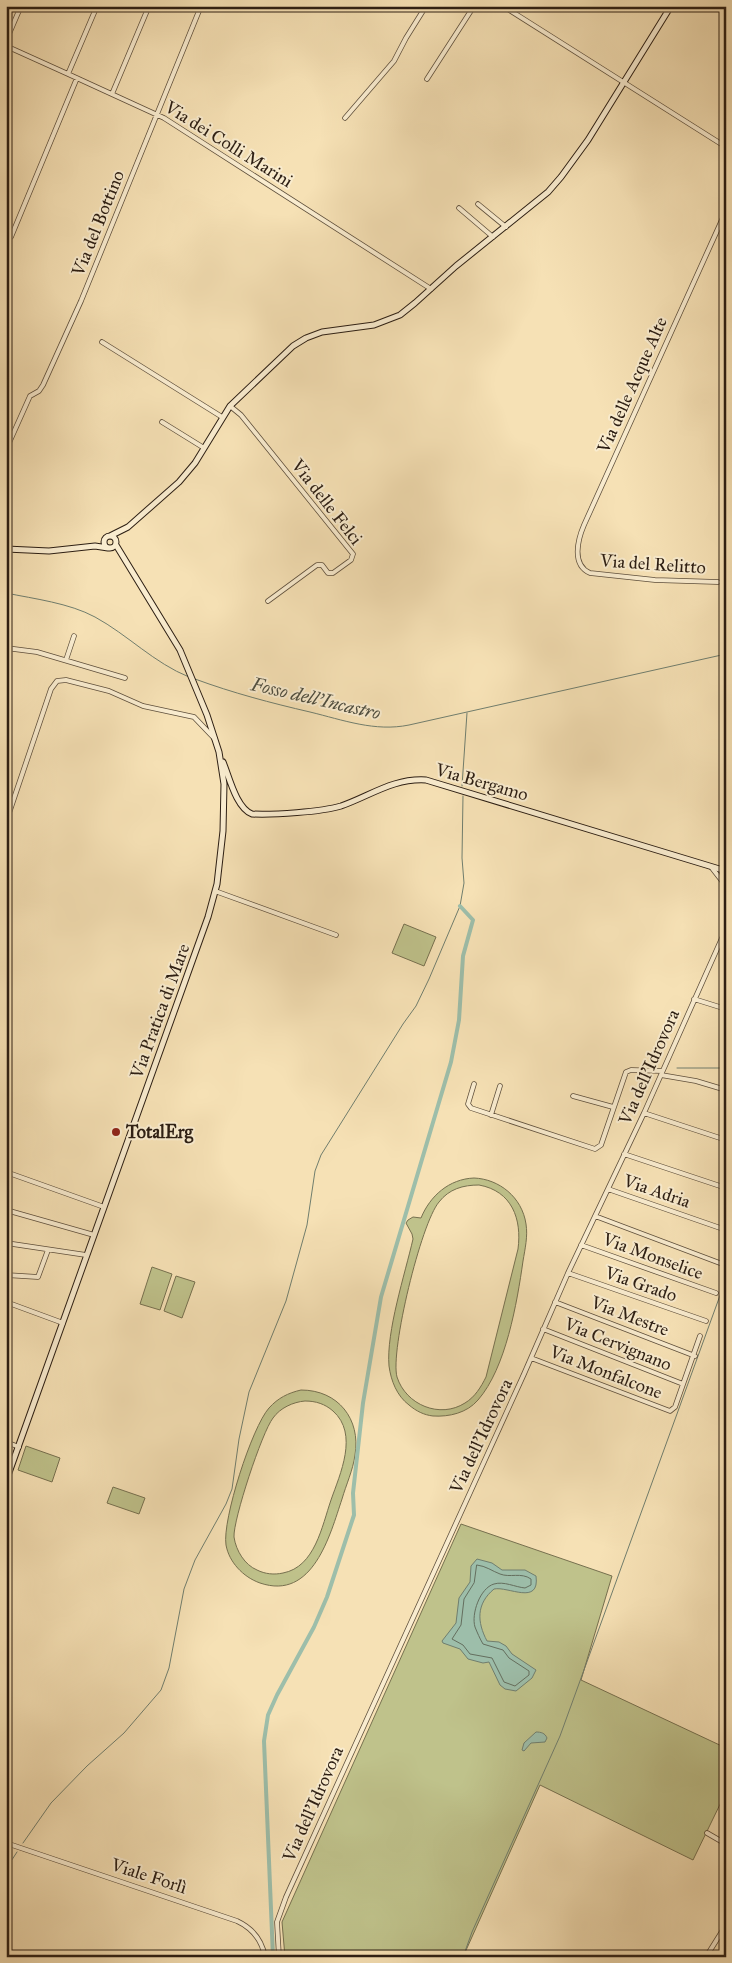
<svg xmlns="http://www.w3.org/2000/svg" width="732" height="1963" font-family="'IM FELL Great Primer',serif">
  <rect width="100%" height="100%" fill="#f6e1b5"/>
  <filter id="stains"><feTurbulence type="fractalNoise" baseFrequency=".004" numOctaves="4"/><feColorMatrix values="0 0 0 0 .2 0 0 0 0 .09 0 0 0 0 .02 0 0 0 .5 -.17"/></filter>
  <radialGradient id="worn" r=".72"><stop offset=".6" stop-color="#630" stop-opacity="0"/><stop offset="1" stop-color="#630" stop-opacity=".3"/></radialGradient>
  <path fill="#bfc28b" stroke="#76704f" fill-rule="evenodd" d="M404 924 436 937 424 966 392 953Z
    M474 1178C499 1179 522 1197 526 1224 528 1236 525 1249 523 1261 517 1303 506 1368 478 1400 467 1413 449 1417 433 1416 424 1415 416 1411 409 1405 397 1396 391 1381 389 1366 386 1332 405 1274 413 1239L412 1234 406 1223 408 1220 413 1217 421 1218C430 1196 449 1179 474 1178ZM479 1185C512 1191 522 1219 518 1249L486 1377C481 1387 475 1397 465 1403 440 1419 406 1405 397 1377 390 1351 421 1223 439 1202 449 1189 463 1185 479 1185Z
    M152 1267 172 1274 160 1310 140 1304Z
    M176 1276 195 1282 182 1318 164 1311Z
    M301 1390C338 1390 361 1419 355 1455 353 1470 346 1485 342 1499 330 1535 313 1601 260 1583 243 1577 229 1562 226 1545 222 1520 252 1427 269 1408 278 1398 288 1393 301 1390ZM305 1401C316 1401 325 1404 333 1411 359 1434 340 1474 331 1500 322 1526 315 1567 283 1573 274 1575 265 1574 257 1570 245 1565 236 1551 234 1537 233 1520 262 1432 273 1418 280 1408 293 1402 305 1401Z
    M26 1446 60 1458 52 1482 18 1470Z
    M113 1487 145 1498 139 1514 107 1503Z
    M461 1524 612 1576 581 1680 726 1748V1792L693 1860 540 1785 463 1957H285L282 1922Z"/>
  <path fill="#9dbeaa" stroke="#707e6e" d="M477 1559 492 1563 502 1570H525L536 1576C540 1606 508 1586 494 1589 476 1604 477 1622 487 1641L499 1642 506 1646 512 1654 536 1670 532 1678 516 1691 505 1689 500 1685 489 1662 483 1663 468 1659 460 1649 443 1643 442 1641 456 1623 459 1598 470 1582 471 1566Z
    M536 1732C541 1732 545 1733 547 1738L545 1742 531 1743 524 1751 522 1750 524 1743Z"/>
  <g fill="none" stroke-linecap="round" stroke-linejoin="round">
    <path stroke="#646e5e" stroke-width="1" d="M477 1565C486 1566 492 1571 500 1574 510 1578 521 1572 531 1579V1585L525 1588C515 1587 504 1581 494 1584 480 1588 471 1614 475 1627 477 1632 480 1639 483 1644L503 1650 509 1658 529 1671V1675L515 1686 504 1682 492 1658 470 1654 463 1645 452 1639 461 1625 464 1599 474 1583Z"/>
    <path stroke="#707e6e" stroke-width="1" d="M6 593C35 599 69 603 95 617 128 635 154 663 189 677
      M195 679C233 693 271 703 310 712 343 720 375 732 409 725L726 654
      M462 786 467 713
      M677 1068H726
      M23 1843 51 1803 87 1766 124 1733 161 1690 169 1668 184 1589 195 1560 226 1504 232 1489 239 1439 249 1392 286 1301 307 1225 315 1171 321 1155 403 1024 416 1006 429 979 460 906 464 883 462 858 463 796
      M6 1869 17 1852
      M463 1957 472 1932 560 1736 726 1279"/>
    <path stroke="#9dbeaa" stroke-width="4" d="M273 1957 264 1741 268 1715 277 1695 314 1627 327 1597 354 1515 353 1493 363 1403 381 1297 451 1062 459 1020 463 956 473 920 460 906"/>
    <defs>
      <path id="street" d="M97 6 68 74 164 118 431 289
        M503 6 726 147
        M6 41 21 6
        M6 46 68 74
        M427 79 474 6
        M112 94 149 6
        M345 118 394 61 406 38 426 6
        M478 204 506 227
        M459 208 493 237
        M11 237 77 78
        M102 342 222 417
        M230 406 241 415 353 554 351 560 333 573H328L322 565H317L268 601
        M162 422 204 448
        M9 443 30 396 39 391 43 385 81 301 201 6
        M718 582 655 580 590 573C571 565 578 539 584 525L726 211
        M6 648 37 652 125 678
        M66 660 74 636
        M6 822 51 689 57 681 66 680 109 691 143 706 194 717 215 739
        M712 868 726 886
        M215 891 336 935
        M694 999 726 1009
        M661 1075 696 1081 726 1090
        M474 1084 468 1104 471 1108 595 1149 601 1145 626 1072 631 1070 662 1071
        M573 1096 613 1107
        M644 1113 726 1140
        M491 1115 500 1086
        M624 1154 726 1188
        M6 1172 104 1207
        M608 1189 726 1230
        M6 1210 94 1235
        M595 1216 725 1265
        M6 1243 86 1255
        M581 1245 716 1293
        M568 1273 706 1321
        M6 1275 38 1277 48 1250
        M6 1302 63 1323
        M555 1302 695 1356
        M543 1329 683 1384
        M531 1358 670 1411 675 1407 700 1336
        M6 1442 19 1447
        M707 1833 726 1844
        M6 1843 237 1921C252 1928 262 1940 265 1957
        M279 1957 277 1922 286 1897 524 1374 568 1273 644 1113 726 929
        M706 1957 726 1925"/>
      <path id="secondary" d="M104 542a6 6 0 1 1 12 0a6 6 0 1 1-12 0Z
        M110 536 128 527 179 482 195 463 230 406 293 346 306 338 322 332 374 325 400 315 415 303 456 266 548 192 561 177 588 140 671 6
        M6 549 49 551 95 546 108 548
        M223 762C229 776 236 808 252 814 273 815 321 812 341 806 370 796 393 778 426 780L726 871
        M6 1481 208 917 217 884 223 831 224 784 219 752 207 715 180 650 116 545"/>
    </defs>
    <use href="#street" stroke="#5e4f3c" stroke-width="5.5"/>
    <use href="#secondary" stroke="#2c1e13" stroke-width="7"/>
    <use href="#street" stroke="#f9eccf" stroke-width="4"/>
    <use href="#secondary" stroke="#f9eccf" stroke-width="5"/>
  </g>
  <circle fill="#8f2418" stroke="#f9eccf" stroke-width="2" cx="116" cy="1132" r="5"/>
  <g text-anchor="middle" stroke-width="4" stroke-linejoin="round" paint-order="stroke">
    <g font-size="18" fill="#2c1e13" stroke="#f9eccf">
      <text transform="translate(229 144) rotate(32)" y="6">Via dei Colli Marini</text>
      <text transform="translate(98 223) rotate(-68)" y="6">Via del Bottino</text>
      <text transform="translate(632 385) rotate(-66)" y="6">Via delle Acque Alte</text>
      <text transform="translate(327 502) rotate(52)" y="6">Via delle Felci</text>
      <text transform="translate(653 564) rotate(4)" y="6">Via del Relitto</text>
      <text transform="translate(482 782) rotate(16)" y="6">Via Bergamo</text>
      <text transform="translate(160 1011) rotate(-70)" y="6">Via Pratica di Mare</text>
      <text transform="translate(649 1067) rotate(-66)" y="6">Via dell'Idrovora</text>
      <text transform="translate(657 1191) rotate(19)" y="6">Via Adria</text>
      <text transform="translate(653 1256) rotate(20)" y="6">Via Monselice</text>
      <text transform="translate(641 1284) rotate(19)" y="6">Via Grado</text>
      <text transform="translate(630 1316) rotate(21)" y="6">Via Mestre</text>
      <text transform="translate(618 1344) rotate(22)" y="6">Via Cervignano</text>
      <text transform="translate(606 1372) rotate(21)" y="6">Via Monfalcone</text>
      <text transform="translate(481 1436) rotate(-65)" y="6">Via dell'Idrovora</text>
      <text transform="translate(313 1804) rotate(-66)" y="6">Via dell'Idrovora</text>
      <text transform="translate(149 1876) rotate(18)" y="6">Viale Forlì</text>
    </g>
    <g font-size="18" font-weight="bold" fill="#2c1e13" stroke="#f9eccf" text-anchor="start">
      <text x="126" y="1138">TotalErg</text>
    </g>
    <g font-size="19" font-style="italic" fill="#4e4e40" stroke="#f9eccf">
      <text transform="translate(316 698) rotate(13)" y="7">Fosso dell'Incastro</text>
    </g>
  </g>
  <rect width="732" height="1963" fill="none" stroke="#f6e1b5" stroke-width="25"/>
  <rect x="8" y="8" width="717" height="1948" fill="none" stroke="#2c1e13" stroke-width="2.5"/>
  <rect x="12" y="12" width="707" height="1938" fill="none" stroke="#2c1e13"/>
  <rect width="100%" height="100%" filter="url(#stains)"/>
  <rect width="100%" height="100%" fill="url(#worn)"/>
</svg>
